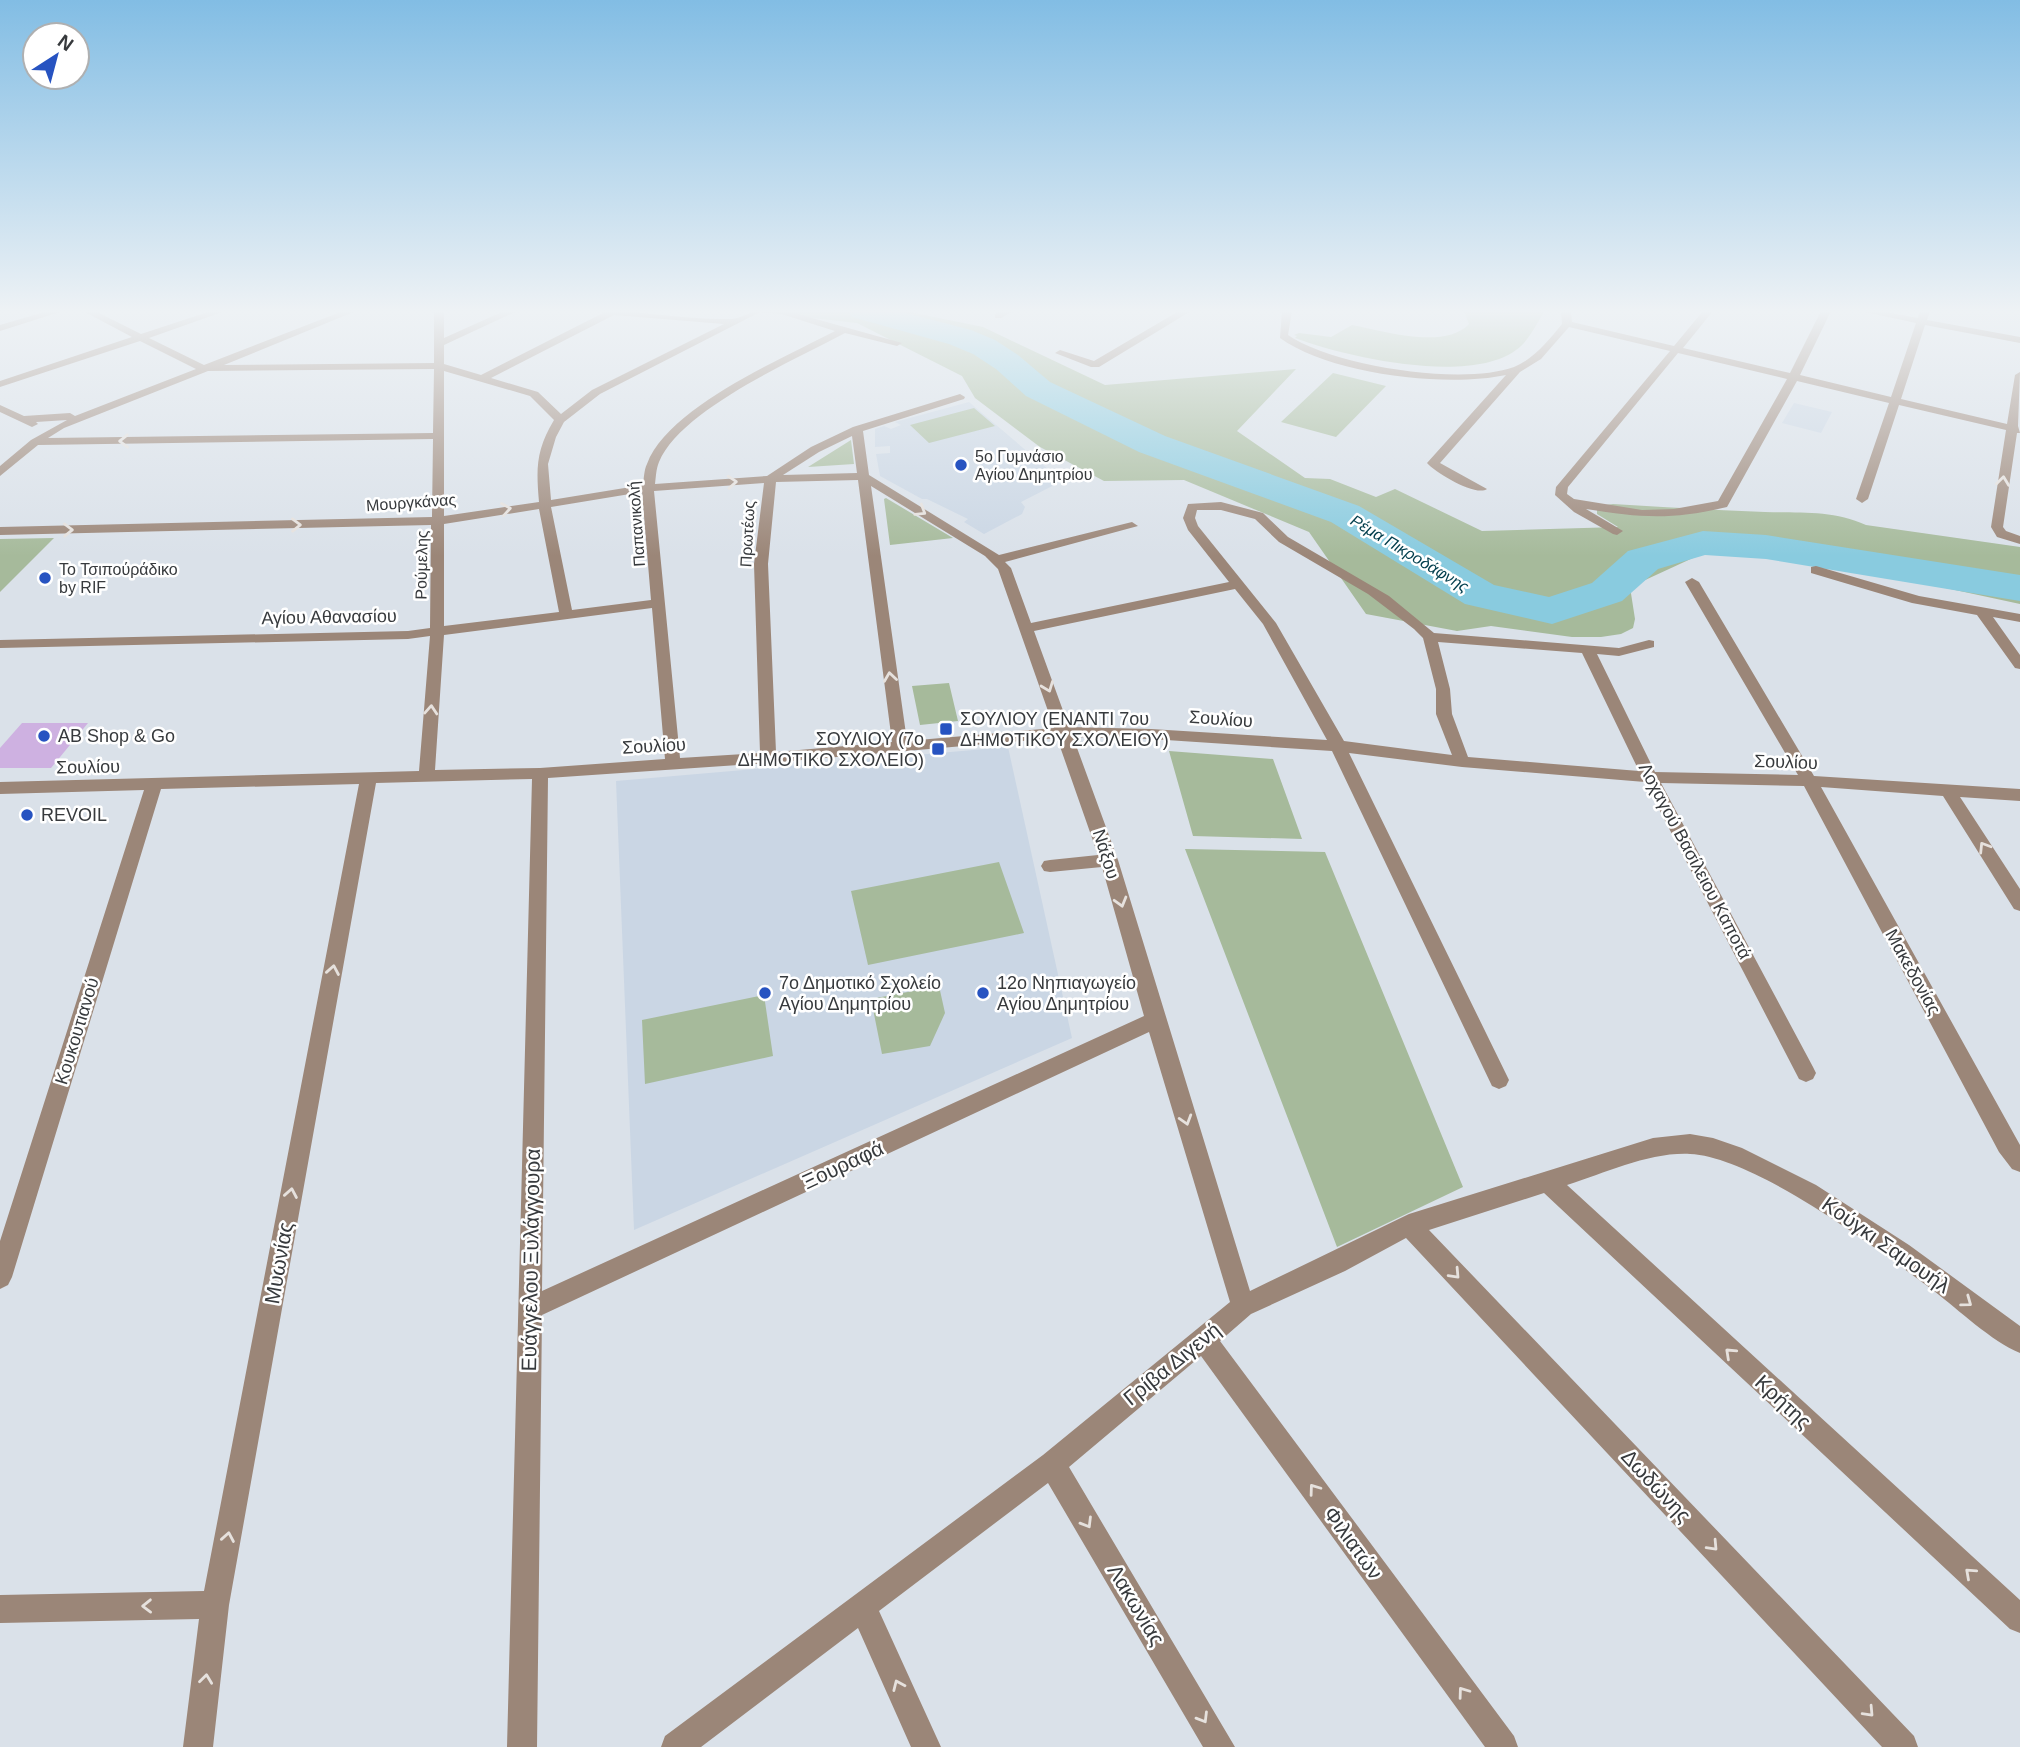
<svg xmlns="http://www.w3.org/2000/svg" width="2020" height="1747" font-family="Helvetica,sans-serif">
  <rect width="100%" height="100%" fill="#dae1e9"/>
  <path fill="#cad6e4" d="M969 402 1062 481 1021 502 1025 507 1022 514 984 534 964 522 968 519 927 499H922L880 476 876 454 890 453V446L875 447V429L884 426 891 429 901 425 895 422Z
    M1794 403 1832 412 1821 433 1782 423Z
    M1008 747 1072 1038 634 1230 616 781Z"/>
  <path fill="#a6ba9b" d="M751 311H905L983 327 1105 385 1296 369 1237 431 1305 478 1330 479 1376 497 1395 489 1482 531 1618 527 1597 514V506L1613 504C1664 507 1715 510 1765 512 1801 513 1833 510 1866 525L2020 547V604L1853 568 1708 551 1630 587 1635 619 1633 628 1621 634 1601 637H1572L1491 626 1457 631 1366 614 1309 532 1184 480 1104 481 1040 447 975 398 962 376 857 323Z
    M1464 311H1545C1536 324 1529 341 1516 350 1470 385 1345 357 1295 338L1297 336 1294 335 1299 333 1331 337 1352 325C1383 331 1445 350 1469 324Z
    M1333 373 1386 386 1336 437 1281 422Z
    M974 408 995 426 929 443 910 425Z
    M851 440 854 464 808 467Z
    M886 498 953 538 890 545 884 499Z
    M54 538 0 592V539Z
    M949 683 958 721 920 725 912 686Z
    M1169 751 1273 759 1302 839 1193 836Z
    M1185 849 1325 852 1463 1187 1337 1247Z
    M999 862 1024 933 868 965 851 891Z
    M939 986 945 1013 930 1046 882 1054 871 999Z
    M764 995 773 1056 645 1084 642 1020Z"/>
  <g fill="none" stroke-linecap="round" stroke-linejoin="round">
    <path fill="#89cbdf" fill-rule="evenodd" d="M848 311H898L971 330 995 340 1018 355 1050 382 1165 436 1359 506 1494 585 1549 597 1592 583 1628 551 1703 531 1766 535 2020 575V601L1766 559 1705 555 1658 569 1622 601 1552 624 1465 604 1331 522 1139 452 1026 396 996 369 973 354 949 344 852 317Z"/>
  </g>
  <path fill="#ceb1e1" d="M22 723H88L51 768H0V748Z"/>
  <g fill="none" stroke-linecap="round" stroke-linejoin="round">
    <path fill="#9b8678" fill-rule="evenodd" d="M48 311H63L0 331V325Z
      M83 311H95L141 334 211 311H225L149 338 204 365 343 311H356L224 365 434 363V311H444V338L504 311H517L444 345V364L481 375 603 313 601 311C644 311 687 320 730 319 741 319 750 311 762 311L600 394 564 422 556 437 548 464 551 500 643 485C644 478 644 470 647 464 668 407 784 358 835 331L772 311H787L902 343 897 346 845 333C795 360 681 409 659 462 656 469 656 477 655 484L767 476 811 447 853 427 960 394 965 397 964 399 863 431 869 475 999 555 1132 522 1138 526 1005 562 1011 568 1031 623 1229 582 1188 530 1183 518 1188 504 1221 502 1263 513 1288 537 1389 596 1434 633 1619 648 1649 640 1654 641V647L1619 656 1597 654 1655 772 1798 775 1685 582 1692 578 1699 582 1814 776 2020 789V801L1960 797 2020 889V911L2014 909 1943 796 1821 787 2020 1145V1172L2012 1169 1999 1152 1804 786 1661 783 1813 1067 1816 1073 1813 1079 1806 1082 1799 1079 1645 782 1462 767 1349 753 1509 1080 1506 1086 1499 1089 1492 1086 1332 751 1151 739 1073 737 1118 860 1250 1291 1409 1214 1653 1138 1690 1134 1713 1138 1742 1148 1816 1185 1909 1245 2020 1326V1353C1991 1341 1959 1310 1934 1291 1880 1251 1756 1157 1690 1154 1649 1152 1606 1173 1567 1185L2020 1600V1633L2010 1629 1544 1193 1429 1230 1914 1736 1918 1747H1882L1406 1238 1345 1271 1251 1314 1220 1341 1514 1736 1518 1747H1485L1201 1356 1069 1467 1235 1747H1203L1048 1483 879 1611 941 1747H911L858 1628 701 1747H661L665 1736 1043 1455 1230 1302 1149 1032 542 1315 537 1747H507L532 779 376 783 229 1605 213 1747H183L199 1619 0 1623V1595L204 1591 359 784 161 789 12 1277 8 1285 0 1289V1241L144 790 0 794V782L419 771 430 636 408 639 0 648V640L408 631 430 628 431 525 0 535V527L432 517 433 439 38 445 0 476V466L31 440 67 420 36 422 38 424 32 427 0 412V405L24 416 70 413 75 416 196 369 140 341 0 387V381L132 337ZM614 315 724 324 592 390 561 414 538 392 491 378ZM434 369 433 433 48 438 64 428 208 371ZM444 371 530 396 554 420C536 450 536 468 539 502L444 516ZM852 436 857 473 783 475 819 452ZM858 480 892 742 776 752 768 564 776 482ZM764 483 754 564 760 753 680 758 654 491ZM871 486 985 556 998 569 1054 728 907 741ZM642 492 651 600 572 610 551 507ZM539 509 559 612 444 626V524ZM1197 510H1221L1255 519 1279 542 1368 594 1414 629 1423 638 1436 689V714L1452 755 1344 741 1276 623 1198 526 1195 518ZM1235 589 1263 624 1327 740 1151 729 1069 727 1034 631ZM652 608 665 759 540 768 435 770 444 635ZM1438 642 1582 653 1639 771 1468 757 1452 714 1450 689ZM1057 738 1098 855 1050 860 1044 861 1041 866 1044 871 1050 872 1102 867 1144 1016 542 1291 548 778 768 763Z
      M1001 311H1013L1001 318H995V314Z
      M1179 311H1191L1099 367H1091L1055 353 1060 350 1094 361Z
      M1282 311H1292L1288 335C1333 366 1462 386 1514 367 1534 359 1549 340 1562 324L1561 311H1571L1572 322 1674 346 1703 311H1713L1683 348 1790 373 1821 311H1831L1800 375 1891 397 1916 323 1860 311H1880L1918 318 1920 311H1930L1927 320 2020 337V343L1925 325 1901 399 2007 424 2015 375 2020 372 2018 426 2020 433H2017L2003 527 2006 531 2020 536V544L1997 537 1991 527 2006 430 1899 405 1868 499 1862 503 1856 499 1889 403 1797 381 1727 507C1672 520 1642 518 1586 509L1623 531 1617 535 1613 534 1574 512 1555 495 1556 487 1670 351 1569 327 1541 359 1520 372 1440 463 1487 489C1476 497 1436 473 1427 463L1506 375C1445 388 1330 374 1280 338ZM1678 353 1787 379 1718 501 1674 509 1642 510 1574 499 1567 494 1568 487Z
      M1816 566 1919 596 2020 614V622L1993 617 2020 655V669L2015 668 1977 615 1912 603 1811 573V567Z"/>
  </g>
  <defs><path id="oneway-chevron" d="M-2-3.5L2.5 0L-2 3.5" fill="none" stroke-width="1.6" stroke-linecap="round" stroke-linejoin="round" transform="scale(1.75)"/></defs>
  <g stroke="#e6e1dd">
    <use href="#oneway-chevron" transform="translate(124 441) rotate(179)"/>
    <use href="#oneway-chevron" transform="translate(2003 481) rotate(-83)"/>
    <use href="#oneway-chevron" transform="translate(732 482) rotate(-4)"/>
    <use href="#oneway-chevron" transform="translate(506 509) rotate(-10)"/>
    <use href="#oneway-chevron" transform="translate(921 511) rotate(32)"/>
    <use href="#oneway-chevron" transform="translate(296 525) rotate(-1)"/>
    <use href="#oneway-chevron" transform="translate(68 530) rotate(-1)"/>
    <use href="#oneway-chevron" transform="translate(890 677) rotate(-98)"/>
    <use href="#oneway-chevron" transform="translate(1048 687) rotate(69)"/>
    <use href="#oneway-chevron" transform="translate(431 710) rotate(-86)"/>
    <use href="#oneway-chevron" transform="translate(1984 847) rotate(-122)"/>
    <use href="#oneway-chevron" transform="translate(1121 902) rotate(74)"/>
    <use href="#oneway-chevron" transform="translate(333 970) rotate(-80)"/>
    <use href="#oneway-chevron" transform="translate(1186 1120) rotate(73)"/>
    <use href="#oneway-chevron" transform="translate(291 1193) rotate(-80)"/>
    <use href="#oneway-chevron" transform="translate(1455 1274) rotate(47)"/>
    <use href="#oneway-chevron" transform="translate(1967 1302) rotate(36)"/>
    <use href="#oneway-chevron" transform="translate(1730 1353) rotate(-137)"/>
    <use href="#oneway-chevron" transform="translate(1314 1489) rotate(-126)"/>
    <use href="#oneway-chevron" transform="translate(1087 1523) rotate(59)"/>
    <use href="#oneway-chevron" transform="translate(228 1537) rotate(-80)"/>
    <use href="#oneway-chevron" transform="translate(1713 1546) rotate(47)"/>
    <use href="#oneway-chevron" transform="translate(1970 1573) rotate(-138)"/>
    <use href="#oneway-chevron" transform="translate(147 1606) rotate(179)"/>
    <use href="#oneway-chevron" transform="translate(206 1679) rotate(-83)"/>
    <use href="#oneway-chevron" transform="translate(898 1685) rotate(-114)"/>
    <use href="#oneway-chevron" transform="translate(1463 1692) rotate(-126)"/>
    <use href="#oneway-chevron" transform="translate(1869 1712) rotate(47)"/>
    <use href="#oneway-chevron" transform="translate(1203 1718) rotate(59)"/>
  </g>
  <linearGradient id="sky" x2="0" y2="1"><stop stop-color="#82bde4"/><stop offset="0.56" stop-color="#eef2f5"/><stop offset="1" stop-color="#eef2f5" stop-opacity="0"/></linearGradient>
  <rect width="2020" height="556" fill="url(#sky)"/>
  <g fill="#2753c1" stroke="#fff" stroke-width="2.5">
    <circle cx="961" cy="465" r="7"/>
    <circle cx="45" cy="578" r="7"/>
    <rect x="939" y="722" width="14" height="14" rx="3.5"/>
    <circle cx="44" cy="736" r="7"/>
    <rect x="931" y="742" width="14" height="14" rx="3.5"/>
    <circle cx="27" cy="815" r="7"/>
    <circle cx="765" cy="993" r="7"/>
    <circle cx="983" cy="993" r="7"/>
  </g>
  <g text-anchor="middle" stroke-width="5" stroke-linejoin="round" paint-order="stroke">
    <g font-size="16" fill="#373a3d" stroke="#fff" text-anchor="start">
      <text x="975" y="462">5ο Γυμνάσιο<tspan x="975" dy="18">Αγίου Δημητρίου</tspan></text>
      <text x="59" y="575">To Τσιπούράδικο<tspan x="59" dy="18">by RIF</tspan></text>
    </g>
    <g font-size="16" fill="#373a3d" stroke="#fff">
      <text transform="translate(411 502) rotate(-4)" y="6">Μουργκάνας</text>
      <text transform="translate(636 524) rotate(-94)" y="6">Παπανικολή</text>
      <text transform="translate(747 534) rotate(-87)" y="6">Πρωτέως</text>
      <text transform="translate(421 565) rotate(-89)" y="6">Ρούμελης</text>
    </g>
    <g font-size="16" font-style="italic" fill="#003d4c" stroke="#fff">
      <text transform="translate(1410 553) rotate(31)" y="6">Ρέμα Πικροδάφνης</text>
    </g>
    <g font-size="18" fill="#373a3d" stroke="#fff">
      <text transform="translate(329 617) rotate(-1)" y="6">Αγίου Αθανασίου</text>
      <text transform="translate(1221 719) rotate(4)" y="6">Σουλίου</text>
      <text transform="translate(654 746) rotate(-3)" y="6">Σουλίου</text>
      <text transform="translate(1786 762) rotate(2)" y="6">Σουλίου</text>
      <text transform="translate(88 767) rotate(-1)" y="6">Σουλίου</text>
      <text transform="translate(1106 854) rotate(72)" y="6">Νάξου</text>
      <text transform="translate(1695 861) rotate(62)" y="6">Λοχαγού Βασίλειου Καποτά</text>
      <text transform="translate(1913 972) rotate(61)" y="6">Μακεδονίας</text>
      <text transform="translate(77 1031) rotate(-73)" y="6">Κουκουτιανού</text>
    </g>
    <g font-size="18" fill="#373a3d" stroke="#fff" text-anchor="start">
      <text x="960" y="725">ΣΟΥΛΙΟΥ (ΕΝΑΝΤΙ 7ου<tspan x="960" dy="21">ΔΗΜΟΤΙΚΟΥ ΣΧΟΛΕΙΟΥ)</tspan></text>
      <text x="58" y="742">AB Shop &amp; Go</text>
      <text x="924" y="745" text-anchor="end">ΣΟΥΛΙΟΥ (7ο<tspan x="924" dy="21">ΔΗΜΟΤΙΚΟ ΣΧΟΛΕΙΟ)</tspan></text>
      <text x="41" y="821">REVOIL</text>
      <text x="779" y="989">7ο Δημοτικό Σχολείο<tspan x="779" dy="21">Αγίου Δημητρίου</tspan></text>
      <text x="997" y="989">12ο Νηπιαγωγείο<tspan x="997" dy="21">Αγίου Δημητρίου</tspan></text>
    </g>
    <g font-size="21" fill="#373a3d" stroke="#fff">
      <text transform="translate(843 1165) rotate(-25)" y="7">Ξουραφά</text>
      <text transform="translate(1886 1245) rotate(35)" y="7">Κούγκι Σαμουήλ</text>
      <text transform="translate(531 1260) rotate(-89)" y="7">Ευάγγελου Ξυλάγγουρα</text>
      <text transform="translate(279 1263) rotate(-80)" y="7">Μυωνίας</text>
      <text transform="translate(1172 1364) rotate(-39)" y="7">Γρίβα Διγενή</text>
      <text transform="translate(1783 1402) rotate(43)" y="7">Κρήτης</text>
      <text transform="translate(1656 1486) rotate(47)" y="7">Δωδώνης</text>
      <text transform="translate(1353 1543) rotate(54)" y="7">Φιλιατών</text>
      <text transform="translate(1136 1605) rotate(59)" y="7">Λακωνίας</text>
    </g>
  </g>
  <g transform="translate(56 56) rotate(36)"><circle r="33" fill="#ffffff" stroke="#afb0b1" stroke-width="2"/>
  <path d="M0-5L12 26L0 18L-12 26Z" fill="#2753c1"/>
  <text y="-10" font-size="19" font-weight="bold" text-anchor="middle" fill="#373a3d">N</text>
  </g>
</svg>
